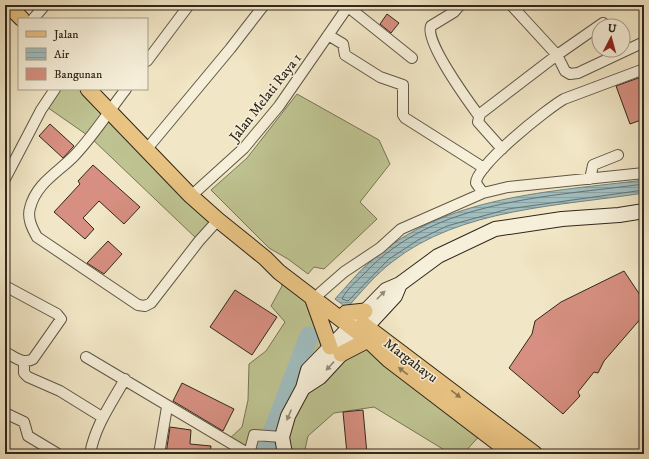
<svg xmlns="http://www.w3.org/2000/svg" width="649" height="459" font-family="'IM FELL DW Pica',serif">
  <defs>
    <pattern id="water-rules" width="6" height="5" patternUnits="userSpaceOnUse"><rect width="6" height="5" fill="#a0bdbf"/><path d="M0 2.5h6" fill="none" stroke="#8aa2a4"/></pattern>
  </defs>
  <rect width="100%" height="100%" fill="#f1e6c5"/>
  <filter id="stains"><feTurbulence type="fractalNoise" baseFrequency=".005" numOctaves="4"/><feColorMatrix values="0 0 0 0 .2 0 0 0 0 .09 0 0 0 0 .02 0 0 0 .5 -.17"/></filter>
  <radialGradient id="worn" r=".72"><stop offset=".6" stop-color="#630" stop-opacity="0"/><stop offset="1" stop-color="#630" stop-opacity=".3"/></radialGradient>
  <path fill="#bec391" stroke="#777556" d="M55 89H88L218 220 199 241 90 137 44 105Z
    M297 94 379 140 390 164 360 202 377 219 324 269 314 267 308 274 288 259 269 248 211 190 247 158Z
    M279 272 312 297 330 347 368 340 483 432 463 454H451L374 407 334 413 308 436 304 454H249L227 441 242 427 248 400 249 364 266 351 285 322 271 306 282 286Z"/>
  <path fill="url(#water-rules)" stroke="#73817e" d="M644 180V193C561 206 460 208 392 262 375 275 361 292 347 308L335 299C347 286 358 272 371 261 445 195 551 192 644 180Z"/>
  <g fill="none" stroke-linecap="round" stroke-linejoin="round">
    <path stroke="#68726e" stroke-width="1" d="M644 184C550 197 433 199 364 274 357 281 346 290 342 299L348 301 389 259 418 240 447 226 508 209 644 190"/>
    <path stroke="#a0bdbf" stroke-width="19" d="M264 454 309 336"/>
  </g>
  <path fill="#d68f80" stroke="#30271c" d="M387 14 399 23 391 33 380 24Z
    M644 76V119L630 124 616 86Z
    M50 124 74 146 63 158 39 136Z
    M93 165 140 207 124 224 99 201 83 218 94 229 85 239 54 212 80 184 78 181Z
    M108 241 122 254 104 274 87 263Z
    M624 271 644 301V308L641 311 643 316 604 361 598 373 594 372 578 392 580 396 563 414 509 368 532 334 535 321 561 302Z
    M235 290 277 317 252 355 210 327Z
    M182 383 234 409 223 431 173 401Z
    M363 410 367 454H347L343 412Z
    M170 427 191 430 190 444 211 446 210 454H166Z"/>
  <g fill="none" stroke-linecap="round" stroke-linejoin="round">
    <defs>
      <path id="street" d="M460 5 454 12 431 26C424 41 468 101 479 116
        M511 5 557 55 565 71 570 74 578 73 644 42
        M347 6 412 58
        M33 19 45 5
        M328 35 343 44 345 55 380 77 403 85V115L405 118 484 168
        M147 61 189 5
        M126 89C109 111 94 135 75 155 59 172 36 183 30 208 27 218 32 228 37 237L138 305 145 306 151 303 199 241 218 220
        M502 149 478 122 480 114 557 55 603 23
        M146 150 230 49 264 5
        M5 179 41 110 55 89
        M590 179 593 165 618 155
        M483 193 476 183C475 166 548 108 564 99L644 69
        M191 196 244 148 279 106 349 5
        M5 286 57 314 61 319 33 359C23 365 15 357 5 352
        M320 293 344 272 380 248 401 229 483 193 508 187 644 173
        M86 357 249 454
        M24 362V373L28 377 60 391 102 417
        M5 413 24 422 28 436 58 454
        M90 454C95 426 111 404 125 379
        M159 454 167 407
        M249 454 254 435 282 437"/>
      <path id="secondary" d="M303 388 320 377 395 296 400 284
        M285 454 282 437 288 416 303 388 308 370 386 290 400 284 438 256 495 229 562 219 619 215 644 211"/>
      <path id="primary" d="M8 5 22 19
        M88 89 191 196 218 220 265 258 279 272 368 340 389 360 512 454
        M312 297 330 347
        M346 313 365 311
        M363 324 535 454
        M341 354 368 340"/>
    </defs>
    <use href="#street" stroke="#605746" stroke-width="12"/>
    <use href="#secondary" stroke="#30271c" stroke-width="16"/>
    <use href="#primary" stroke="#30271c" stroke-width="17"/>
    <use href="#street" stroke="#f6efd9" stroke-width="10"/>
    <use href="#secondary" stroke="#f6efd9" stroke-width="14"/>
    <use href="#primary" stroke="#e8c382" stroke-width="15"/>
  </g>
  <defs><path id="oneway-solid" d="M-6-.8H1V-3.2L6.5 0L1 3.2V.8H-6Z"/></defs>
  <g fill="#938b7a">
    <use href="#oneway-solid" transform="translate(381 295) rotate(-45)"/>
    <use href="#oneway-solid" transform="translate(330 366) rotate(133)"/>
    <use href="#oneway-solid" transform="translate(289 415) rotate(113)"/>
  </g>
  <g fill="#8c754f">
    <use href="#oneway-solid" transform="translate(403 371) rotate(-143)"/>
    <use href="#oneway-solid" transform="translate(456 394) rotate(37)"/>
  </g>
  <g text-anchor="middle" stroke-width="3" stroke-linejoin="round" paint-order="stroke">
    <g font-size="14" fill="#30271c" stroke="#f6efd9">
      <text transform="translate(265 97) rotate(-52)" y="5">Jalan Melati Raya 1</text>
      <text transform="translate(411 360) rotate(37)" y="5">Margahayu</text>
    </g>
  </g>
  <rect width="649" height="459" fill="none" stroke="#f1e6c5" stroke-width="20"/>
  <rect x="6" y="6" width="637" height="447" fill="none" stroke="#30271c" stroke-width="2"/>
  <rect x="10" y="10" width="629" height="439" fill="none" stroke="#30271c"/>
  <rect x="18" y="18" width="130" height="72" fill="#f6efd9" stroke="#a79f8d"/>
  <rect x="26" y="31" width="20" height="6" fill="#e8c382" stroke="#a79f8d"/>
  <text x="54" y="38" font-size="12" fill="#30271c">Jalan</text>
  <rect x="26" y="48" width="20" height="12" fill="url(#water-rules)" stroke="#a79f8d"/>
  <text x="54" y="58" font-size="12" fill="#30271c">Air</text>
  <rect x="26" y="68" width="20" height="12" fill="#d68f80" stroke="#a79f8d"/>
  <text x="54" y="78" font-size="12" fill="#30271c">Bangunan</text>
  <g transform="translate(611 38) rotate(6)"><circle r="19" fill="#f6efd9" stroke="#a79f8d"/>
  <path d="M0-3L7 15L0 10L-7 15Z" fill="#8f2418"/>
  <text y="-6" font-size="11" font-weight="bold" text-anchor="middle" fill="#30271c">U</text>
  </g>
  <rect width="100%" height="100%" filter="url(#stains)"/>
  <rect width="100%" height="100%" fill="url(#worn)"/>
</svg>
